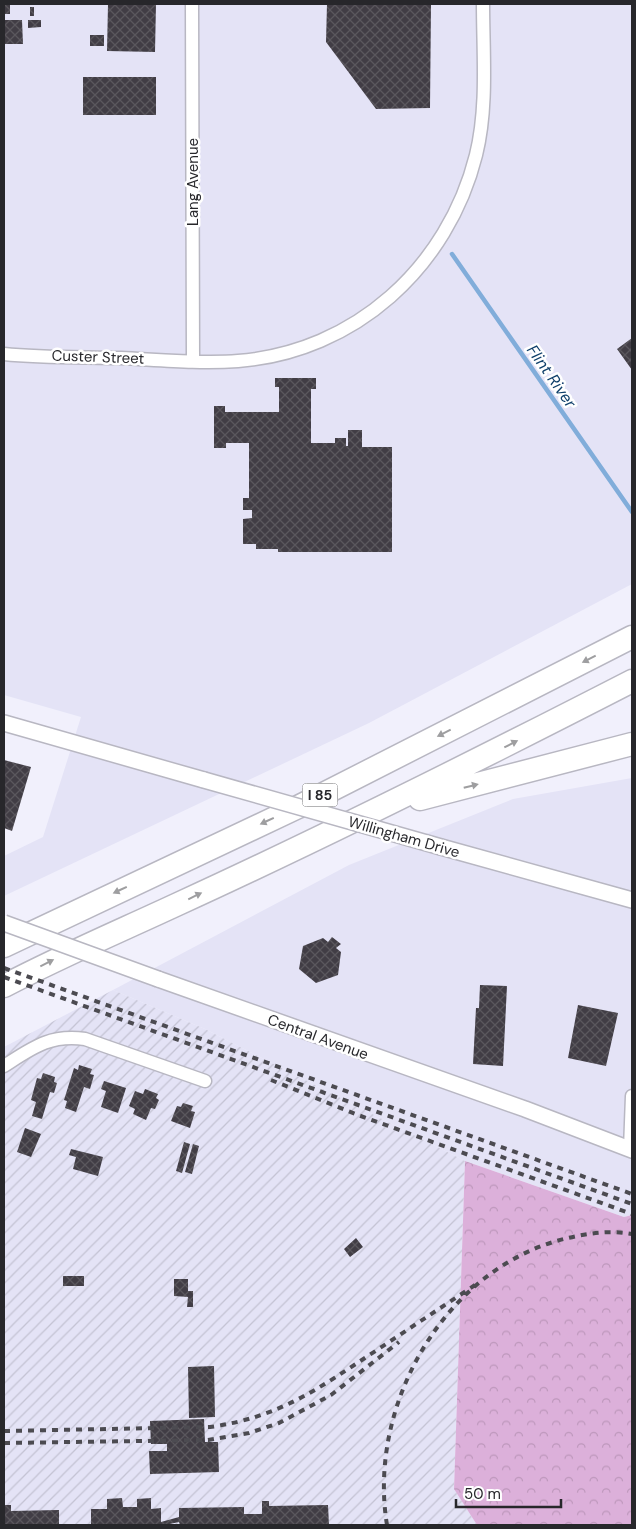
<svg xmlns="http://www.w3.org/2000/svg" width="636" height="1529" font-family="'DM Sans',sans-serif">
  <defs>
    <pattern id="industrial-furrows" width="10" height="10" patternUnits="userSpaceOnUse" patternTransform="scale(1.25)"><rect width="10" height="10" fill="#e4e3f6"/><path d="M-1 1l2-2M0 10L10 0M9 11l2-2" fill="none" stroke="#c4c3d3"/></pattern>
    <pattern id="forest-crowns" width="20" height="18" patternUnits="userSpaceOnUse" patternTransform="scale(1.25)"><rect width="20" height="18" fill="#dcb0da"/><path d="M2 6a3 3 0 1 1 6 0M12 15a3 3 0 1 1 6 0" fill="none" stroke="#bd97bb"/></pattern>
    <pattern id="building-cross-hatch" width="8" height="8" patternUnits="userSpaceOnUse" patternTransform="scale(1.25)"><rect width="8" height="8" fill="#413d45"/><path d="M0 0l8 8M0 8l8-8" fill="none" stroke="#5a575d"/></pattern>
  </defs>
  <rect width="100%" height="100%" fill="#f1f0fc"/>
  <path fill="#e4e3f6" d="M4 4H632V584L369 723 4 896V856L43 837 81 717 4 695Z
    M632 778V1215L624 1217 465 1161 205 1029 113 990 349 865 513 799Z"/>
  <path fill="url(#industrial-furrows)" d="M113 990 205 1029 465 1161 454 1489 477 1525H4V1047Z"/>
  <path fill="url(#forest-crowns)" d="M465 1161 624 1217 632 1215V1525H477L454 1489Z"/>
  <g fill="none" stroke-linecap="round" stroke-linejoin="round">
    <path stroke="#81adda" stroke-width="4.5" d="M452 254 632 512"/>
  </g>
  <path fill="url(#building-cross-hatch)" d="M4 4H10V14H4Z
    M108 4H156L155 52 107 51Z
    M327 4H431L430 108 376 109 326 42Z
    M30 7H34V16H30Z
    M4 20H22L23 44H4Z
    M28 20H41V27L28 28Z
    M90 35H104V46H90Z
    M83 77H156V115H83Z
    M632 338V370L617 349Z
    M275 378H316V389H311V443H335V438H346V446H348V430H362V447H392V552H278V549H256V544H243V519L252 518V510H243V498H249V443H226V448H214V406H225V412H279V387H275Z
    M4 760 31 767 12 831 4 828Z
    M332 937 341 944 336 948 341 952 338 975 316 983 299 969 303 946 323 938 328 942Z
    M480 985 507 986 503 1066 473 1064 476 1008H479Z
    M578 1005 618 1013 606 1066 568 1058Z
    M79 1065 92 1069 90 1074 94 1075 90 1089 84 1087 76 1112 65 1108 67 1101 64 1100 74 1068 78 1070Z
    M43 1073 55 1077 54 1082 57 1083 54 1093 50 1092 42 1119 32 1116 36 1102 31 1100 37 1078 41 1079Z
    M104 1081 126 1088 118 1113 101 1107 106 1091 101 1089Z
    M145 1089 158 1094 156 1098 159 1100 155 1109 151 1108 146 1120 133 1114 135 1109 129 1106 135 1091 143 1094Z
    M183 1103 193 1106 191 1111 195 1112 190 1128 171 1121 177 1106 181 1107Z
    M25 1128 41 1134 31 1157 17 1152Z
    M184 1142 190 1144 182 1173 176 1171Z
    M193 1144 199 1146 192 1174 185 1172Z
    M71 1149 103 1157 98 1176 73 1169 76 1157 69 1155Z
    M356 1238 363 1247 350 1257 344 1249Z
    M63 1276H84V1286H63Z
    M174 1279H188V1291H193V1307H187L188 1297 174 1296Z
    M214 1366 215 1417 189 1418 188 1367Z
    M204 1419 205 1442H218L219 1472 150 1474 149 1451H167V1444H151L150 1421Z
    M122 1498 123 1507H137V1499L151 1498V1509L161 1508V1522L179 1517V1508L244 1507V1514H262V1501H269V1506L328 1505 329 1525H180L179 1522 165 1525H91V1509H107V1499Z
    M4 1505H11V1511L59 1510V1525H4Z"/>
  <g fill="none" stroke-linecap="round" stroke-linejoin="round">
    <defs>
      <path id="minor" d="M192 4 193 361
        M4 354C42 358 82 357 121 358 160 360 200 364 238 361 355 352 448 267 476 155 488 107 483 53 483 4
        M4 1066C32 1048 50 1034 85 1039L205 1081
        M630 1149 632 1096"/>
      <path id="tertiary" d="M4 723 204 780
        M441 847 632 900
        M158 979 525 1109 632 1150"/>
      <path id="motorway" d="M420 799 632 744
        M4 946 298 807 632 637
        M4 986C61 956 120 931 178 904 331 834 482 758 632 681"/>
    </defs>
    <use href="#minor" stroke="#b8b7c2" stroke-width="15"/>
    <use href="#tertiary" stroke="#b8b7c2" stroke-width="18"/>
    <use href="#motorway" stroke="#b8b7c2" stroke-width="25"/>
    <use href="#minor" stroke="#fff" stroke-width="12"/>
    <use href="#tertiary" stroke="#fff" stroke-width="15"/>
    <use href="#motorway" stroke="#fff" stroke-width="22"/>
    <path stroke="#4c4b51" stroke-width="4" stroke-dasharray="6 6" stroke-linecap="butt" d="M4 968 632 1194
      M4 977 632 1204
      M271 1080 358 1115 632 1214
      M4 1431 210 1427C281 1417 319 1388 377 1350 410 1328 442 1307 475 1285
      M4 1443 208 1440 249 1433 279 1423 331 1395 399 1342
      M387 1525C367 1404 446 1266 568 1238 589 1233 611 1230 632 1234"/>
    <defs>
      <path id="tertiary-bridge" d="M204 780 441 847
        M4 923 158 979"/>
    </defs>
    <use href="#tertiary-bridge" stroke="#b8b7c2" stroke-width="18" stroke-linecap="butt"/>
    <use href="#tertiary-bridge" stroke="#fff" stroke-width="15"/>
  </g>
  <defs><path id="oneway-solid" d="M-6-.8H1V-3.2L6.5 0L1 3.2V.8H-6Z" transform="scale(1.25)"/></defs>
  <g fill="#9e9ea0">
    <use href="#oneway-solid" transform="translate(589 659) rotate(153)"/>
    <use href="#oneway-solid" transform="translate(444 733) rotate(153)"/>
    <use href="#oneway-solid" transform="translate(511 744) rotate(-27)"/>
    <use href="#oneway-solid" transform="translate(471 786) rotate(-14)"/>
    <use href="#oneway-solid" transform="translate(267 821) rotate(155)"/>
    <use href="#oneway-solid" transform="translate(120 890) rotate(155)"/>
    <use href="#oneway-solid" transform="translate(195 896) rotate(-26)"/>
    <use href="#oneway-solid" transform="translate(47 963) rotate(-27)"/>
  </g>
  <g text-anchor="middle" stroke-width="5" stroke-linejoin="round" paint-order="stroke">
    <rect fill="#fff" stroke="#68686b" stroke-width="1" x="302.5" y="783.5" width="35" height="23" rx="4"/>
    <g font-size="14" font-weight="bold" fill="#27272b">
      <text x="320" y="800">I 85</text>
    </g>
    <g font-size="15" fill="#27272b" stroke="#fff">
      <text transform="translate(193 182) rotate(-90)" y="5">Lang Avenue</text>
      <text transform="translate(98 357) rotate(2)" y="5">Custer Street</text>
      <text transform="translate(404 837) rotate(16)" y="5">Willingham Drive</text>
      <text transform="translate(318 1037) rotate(20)" y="5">Central Avenue</text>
    </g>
    <g font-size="16" font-style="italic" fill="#0f3f6a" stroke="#fff">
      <text transform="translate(552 376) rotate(55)" y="6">Flint River</text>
    </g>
  </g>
  <rect width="636" height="1529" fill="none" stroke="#27272b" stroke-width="10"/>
  <path d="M456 1499v8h105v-8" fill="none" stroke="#27272b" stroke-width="2.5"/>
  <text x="464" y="1499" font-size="15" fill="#27272b" stroke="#ffffff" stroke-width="4" paint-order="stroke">50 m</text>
</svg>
